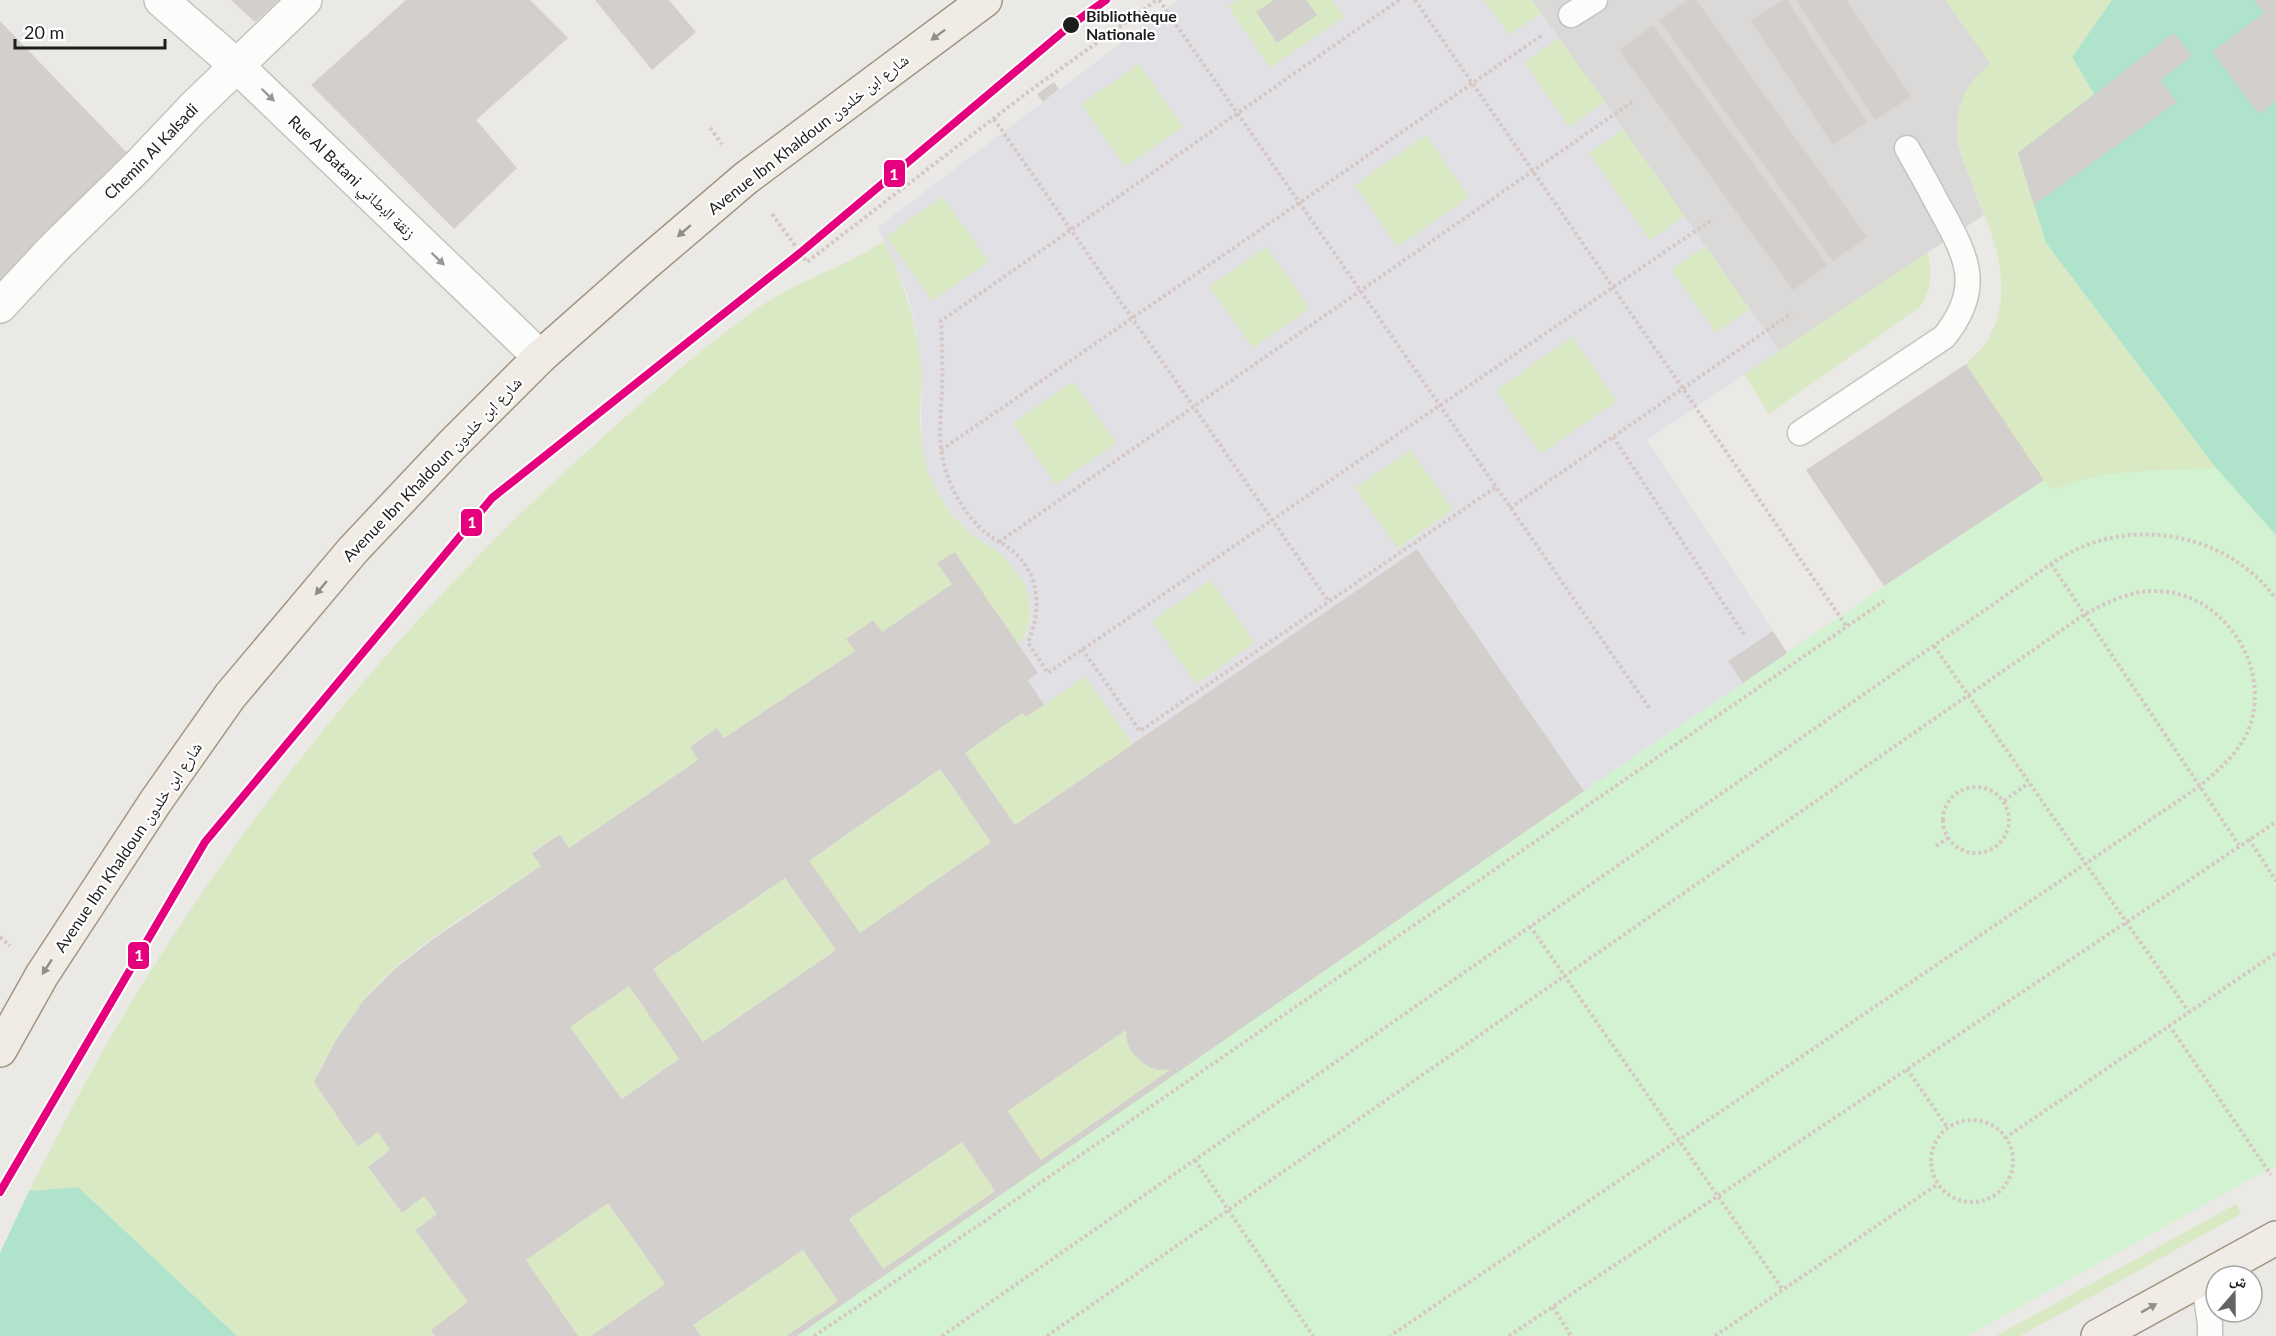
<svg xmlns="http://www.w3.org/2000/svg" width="2276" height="1336" font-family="Lato,'Noto Naskh Arabic',sans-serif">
  <rect width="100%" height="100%" fill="#ebe9e6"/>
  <path fill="#dad9d7" d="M1532 0H1946L1991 64 1975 78 1957 135 1961 154 1984 215 1779 351Z"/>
  <path fill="#d9e9c4" d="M1237 0H1274L1256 12 1277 43 1317 15 1306 0H1332L1344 17 1270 68 1228 6Z
    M1484 0H1532L1541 13 1509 35Z
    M1946 0H2112L2072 57 2094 94 2018 154 2046 243 2216 468 2276 535 829 1336 2044 480 1966 364C1972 357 1980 351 1985 344 2022 288 1988 225 1967 170 1958 145 1952 120 1964 95 1970 82 1980 73 1990 64Z
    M1559 38 1605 102 1569 127 1524 62Z
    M1139 64 1183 127 1125 167 1080 103Z
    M1623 129 1685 216 1650 241 1589 153Z
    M1426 135 1469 197 1397 248 1354 185Z
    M943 197 989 262 932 301 886 236Z
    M884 241C902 280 916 319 921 363 923 384 919 402 920 422 921 446 927 472 938 493 942 500 948 509 953 516 980 548 1027 555 1030 607 1031 623 1028 632 1018 644L955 552 938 563 952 584 882 632 873 620 846 638 855 651 724 738 717 728 690 746 698 760 569 848 560 834 532 852 541 866C484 905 404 948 362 1003 343 1027 328 1054 314 1082L358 1147 378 1132 390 1150 368 1167 401 1212 424 1196 437 1214 415 1230 468 1302 431 1330 435 1336H237L78 1187 29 1191C63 1125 96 1059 135 996 263 788 420 600 602 438 650 395 700 349 752 312 793 282 842 269 884 241Z
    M1267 246 1310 308 1253 348 1209 287Z
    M1705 246 1750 309 1716 333 1671 270Z
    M1928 252C1932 274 1932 288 1920 307L1769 414 1744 374Z
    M1572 337 1617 401 1541 454 1496 390Z
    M1073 381 1117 443 1056 485 1013 423Z
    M1411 450 1454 510 1397 549 1355 487Z
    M1211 580 1255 643 1196 685 1151 621Z
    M1085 676 1133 744 1015 825 965 753 1022 713 1026 717Z
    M940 769 991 842 860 933 809 861Z
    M785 878 836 950 703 1042 653 969Z
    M629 986 679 1059 622 1099 570 1027Z
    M1126 1030C1128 1057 1146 1070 1171 1069L1041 1160 1008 1111Z
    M962 1142 995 1191 883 1269 849 1219Z
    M608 1203 665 1284 591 1336H578L526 1260Z
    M2236 1204 2241 1214 2020 1336H1996Z
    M803 1250 838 1301 786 1336H701L693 1325Z"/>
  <path fill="#d3f2d2" d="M2216 468 2276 535V1165L1967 1336H797C1211 1049 1624 758 2044 480L2052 490C2100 468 2163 471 2216 468Z"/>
  <path fill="#b0e3cb" d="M2112 0H2276V535L2216 468 2046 243 2018 153 2094 94 2072 57Z
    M78 1187 237 1336H0V1253L29 1191Z"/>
  <path fill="#e0e0e5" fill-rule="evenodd" d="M1178 0H1237L1228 7 1270 68 1344 17 1332 0H1484L1509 35 1541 13 1559 38 1524 62 1569 127 1605 102 1623 129 1589 153 1650 240 1685 216 1705 246 1671 270 1716 333 1750 309 1779 351 1647 440 1773 631 1729 660 1743 683 1584 791 1417 549 1133 744 1085 676 1044 705 1028 680 1038 673 1018 644 1027 634 1031 618 1030 601 1025 584 1005 557 973 535 954 517 940 496 928 473 922 448 921 363 916 329 908 296 878 227ZM1139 64 1183 127 1125 167 1081 104ZM1426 135 1469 197 1397 247 1355 185ZM943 197 989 262 932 301 886 236ZM1266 247 1310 308 1253 348 1209 287ZM1572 337 1617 401 1541 454 1496 390ZM1073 381 1116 443 1056 485 1013 423ZM1411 450 1453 510 1398 549 1355 488ZM1211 580 1255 643 1196 684 1152 621Z"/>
  <path fill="#d2cfcd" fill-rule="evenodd" d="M231 0H279L255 22Z
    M406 0H530L568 38 476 120 517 168 454 229 311 85Z
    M595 0H669L696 32 652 70Z
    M1274 0H1306L1317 15 1277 43 1256 12Z
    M1688 0H1696L1867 237 1833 261 1659 20Z
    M1783 0H1787L1867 122 1833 145 1751 21Z
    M1796 0H1846L1911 97 1875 120Z
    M2254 0H2276V101L2259 114 2212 52 2264 13Z
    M0 21 133 159 0 285Z
    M1653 25 1827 265 1793 290 1619 50Z
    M2174 33 2192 56 2160 80 2177 102 2034 205 2018 153Z
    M1054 82 1059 89 1043 102 1037 94Z
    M1966 364 2044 480 1884 586 1806 470Z
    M1417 549 1584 791 797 1336H786L838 1301 803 1250 693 1325 701 1336H591L665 1284 608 1203 526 1260 578 1336H435L431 1330 468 1302 415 1230 437 1214 424 1196 402 1213 368 1167 390 1150 378 1132 358 1147 314 1082 336 1040 363 1001 396 968 433 939 541 866 532 853 560 834 569 848 698 760 690 747 717 728 724 738 855 651 846 639 873 620 882 632 952 584 937 563 955 552 1038 673 1028 680 1044 705 1026 717 1022 713 965 753 1015 825ZM940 769 991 842 860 933 809 861ZM785 878 836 950 703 1042 653 969ZM629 986 679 1059 622 1099 570 1027ZM1126 1030 1127 1041 1131 1051 1139 1060 1149 1067 1159 1070 1171 1069 1041 1160 1008 1111ZM962 1142 995 1191 883 1269 849 1219Z
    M1773 631 1787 653 1743 683 1728 661Z"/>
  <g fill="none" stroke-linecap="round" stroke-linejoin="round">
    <defs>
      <path id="service" d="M1571 15 1595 0
        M1800 433 1944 337C1983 289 1968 258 1941 210 1930 189 1919 169 1907 148
        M2203 1278 2210 1324V1336"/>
      <g id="minor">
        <path d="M161 0 237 66 540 357"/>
        <path id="s1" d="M0 306 55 247 139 165 192 109 305 0"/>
      </g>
      <path id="primary" d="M0 1050 42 975 156 801 230 696 353 550 451 446 540 357 644 265 746 178 985 0
        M2098 1336 2276 1238"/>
    </defs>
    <use href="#service" stroke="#c4c3c2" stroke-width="27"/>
    <use href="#minor" stroke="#c4c3c2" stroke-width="36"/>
    <use href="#primary" stroke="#a19582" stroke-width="36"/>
    <path stroke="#d6c7c5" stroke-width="4" stroke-dasharray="3 3" stroke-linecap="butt" d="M1159 0 1650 709
      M1399 0 941 321C942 344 943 367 942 390 941 416 937 442 945 468 951 491 965 513 982 530 992 539 1006 544 1016 554 1041 578 1041 613 1028 643L1048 673 1713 219
      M1415 0 1847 627
      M994 119 1329 602
      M710 128 722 144
      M772 214 807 262 1028 92 1157 0
      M1613 437 1745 636
      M941 450 1541 36
      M1510 508 1792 313
      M999 542 1632 102
      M2051 564 2239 845
      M1934 646 2189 1012
      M1082 649 1140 731 1496 487
      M1943 820a33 33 0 1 1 66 0a33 33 0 1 1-66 0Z
      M2004 801 2029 783
      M2249 839 2276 881
      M1936 846 1948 838
      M1530 926 1783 1290
      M0 937 10 946
      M2169 1025 2271 1175
      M1907 1069 1948 1128
      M1931 1161a41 41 0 1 1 82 0a41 41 0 1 1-82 0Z
      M2005 1138 2276 953
      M1195 1160 1313 1336
      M1553 1307 1571 1336
      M814 1336 982 1223 1884 601
      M942 1336 2051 564C2059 559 2067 554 2075 550 2144 517 2232 538 2276 599
      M1047 1336 2085 614C2106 603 2129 591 2154 591 2223 590 2274 668 2248 731 2238 754 2218 770 2200 786L1390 1336
      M1509 1336 2276 822
      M1715 1336 1938 1184"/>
    <use href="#service" stroke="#fcfcfb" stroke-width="24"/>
    <use href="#minor" stroke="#fcfcfb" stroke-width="33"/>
    <use href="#primary" stroke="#f0ebe4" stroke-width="33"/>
    <defs>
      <path id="tram-1" d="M0 1192 205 842 492 498 800 253 1071 25 1106 0"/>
    </defs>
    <use href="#tram-1" stroke="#fff" stroke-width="12"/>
    <use href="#tram-1" stroke="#e5007d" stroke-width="8"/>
  </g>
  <defs><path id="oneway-solid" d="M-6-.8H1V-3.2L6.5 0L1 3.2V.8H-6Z" transform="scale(1.5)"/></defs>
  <g fill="#918e8a">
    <use href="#oneway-solid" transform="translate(938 35) rotate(143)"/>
    <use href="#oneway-solid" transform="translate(684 231) rotate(139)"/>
    <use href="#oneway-solid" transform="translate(321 588) rotate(130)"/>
    <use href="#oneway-solid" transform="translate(47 967) rotate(123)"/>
    <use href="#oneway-solid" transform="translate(2149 1308) rotate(-29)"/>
  </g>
  <g fill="#989897">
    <use href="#oneway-solid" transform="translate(268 95) rotate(44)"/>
    <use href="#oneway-solid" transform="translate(438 259) rotate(44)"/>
  </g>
  <circle fill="#1d1d1d" stroke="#fff" stroke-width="2" cx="1071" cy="25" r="9"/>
  <g text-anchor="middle" stroke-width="4.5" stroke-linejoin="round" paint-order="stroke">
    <g font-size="16" font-weight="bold" fill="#1d1d1d" stroke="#fff" text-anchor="start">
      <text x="1086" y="22">Bibliothèque<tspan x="1086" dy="18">Nationale</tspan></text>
    </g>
    <g font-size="16" fill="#1d1d1d" stroke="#fff">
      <text transform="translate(808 134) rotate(-38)" y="6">Avenue Ibn Khaldoun شارع ابن خلدون</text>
      <text dy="6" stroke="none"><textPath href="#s1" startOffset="216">Chemin Al Kalsadi</textPath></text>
      <text transform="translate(352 177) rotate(44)" y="6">Rue Al Batani زﻧﻘﺔ اﻟﺑطﺎﻧﻲ</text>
      <text transform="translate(432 469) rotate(-46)" y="6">Avenue Ibn Khaldoun شارع ابن خلدون</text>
      <text transform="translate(128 847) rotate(-56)" y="6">Avenue Ibn Khaldoun شارع ابن خلدون</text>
    </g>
  </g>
  <g stroke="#fff" stroke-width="2">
    <rect x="883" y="159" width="23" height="29" rx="6" fill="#e5007d"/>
    <rect x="460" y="508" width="23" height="29" rx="6" fill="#e5007d"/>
    <rect x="127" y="941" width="23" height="29" rx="6" fill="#e5007d"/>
  </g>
  <g font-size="16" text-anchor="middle" font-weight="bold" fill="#fff">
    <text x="894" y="180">1</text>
    <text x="472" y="528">1</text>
    <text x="139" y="961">1</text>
  </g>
  <g transform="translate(2234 1294) rotate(20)"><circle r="28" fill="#ffffff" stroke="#a5a5a5" stroke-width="1.5"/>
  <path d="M0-4.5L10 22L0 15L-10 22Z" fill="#656463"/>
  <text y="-9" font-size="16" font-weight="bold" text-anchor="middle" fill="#1d1d1d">ش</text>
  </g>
  <path d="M15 39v9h150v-9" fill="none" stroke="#1d1d1d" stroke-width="3"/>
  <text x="24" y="39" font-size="18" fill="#1d1d1d" stroke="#ffffff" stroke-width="4.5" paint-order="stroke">20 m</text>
</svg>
